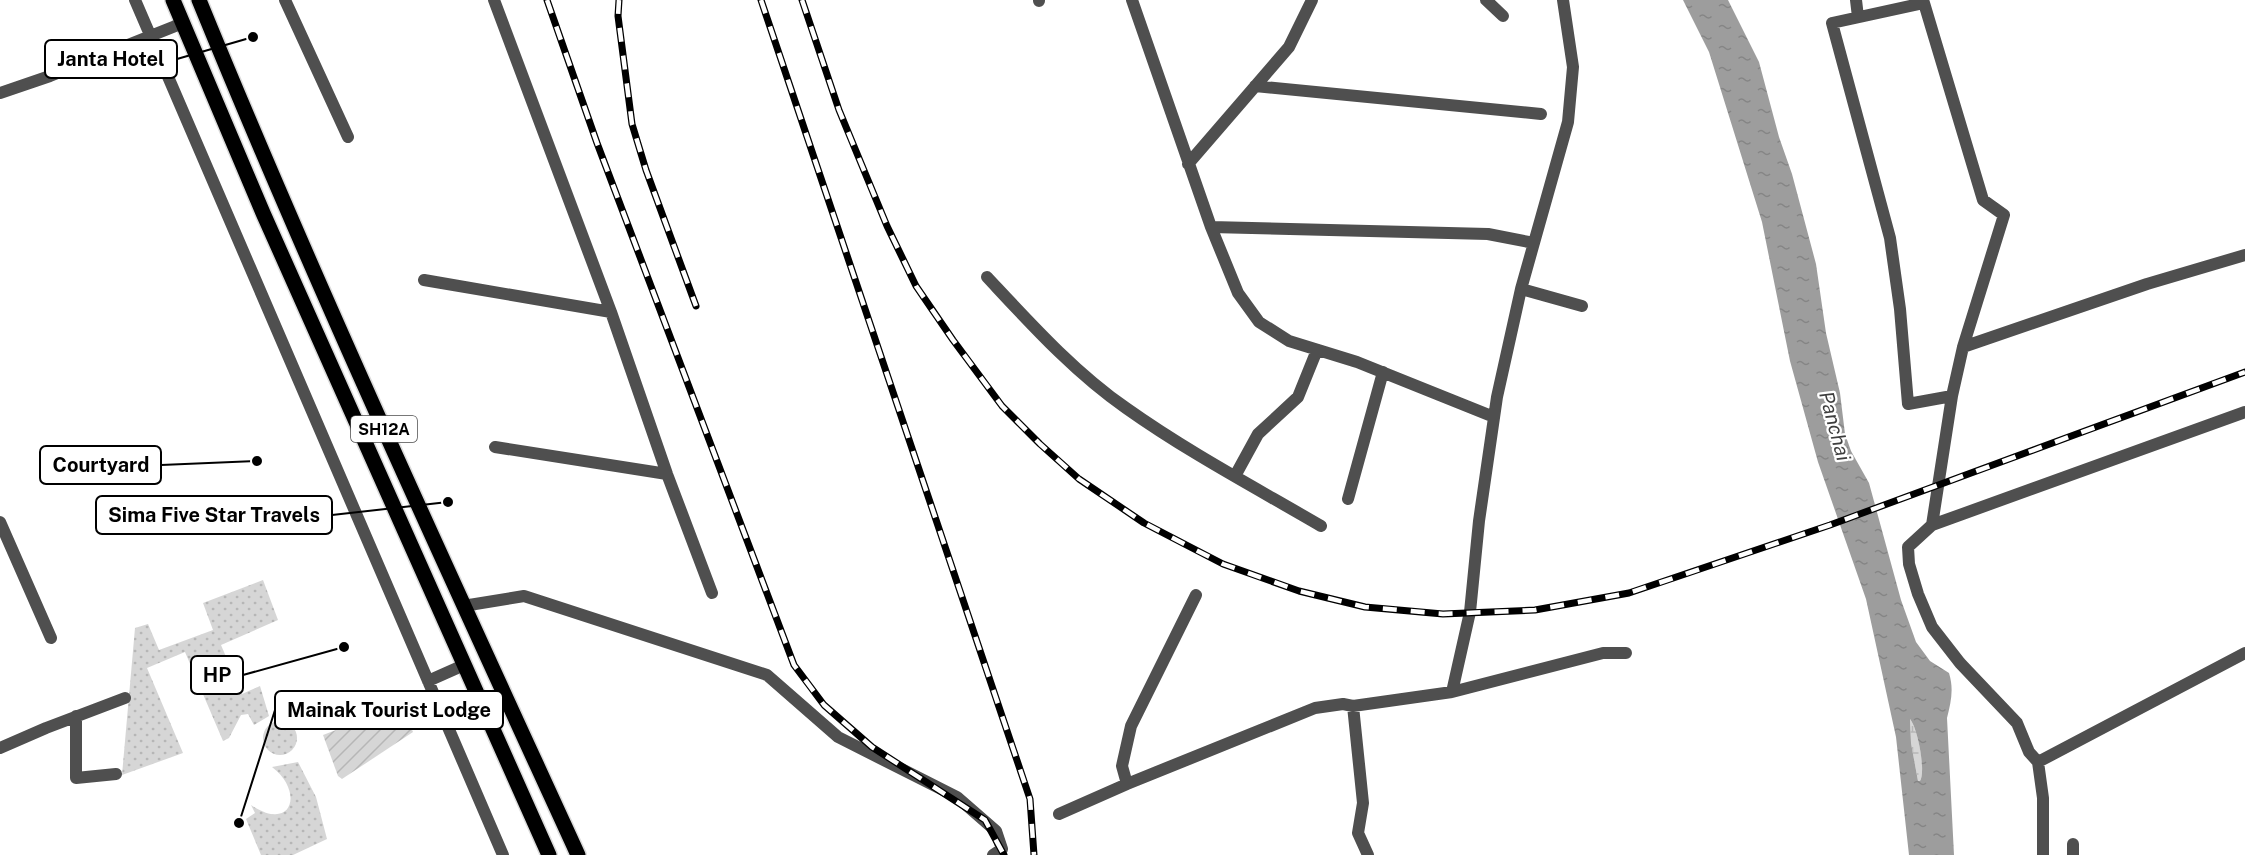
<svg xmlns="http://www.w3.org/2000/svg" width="2245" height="855" font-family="'Public Sans',sans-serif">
  <defs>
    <pattern id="grass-dots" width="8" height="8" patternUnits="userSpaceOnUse" patternTransform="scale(1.5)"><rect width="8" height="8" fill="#d6d6d6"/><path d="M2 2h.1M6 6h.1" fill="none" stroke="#b6b6b6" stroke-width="1.8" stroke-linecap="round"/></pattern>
    <pattern id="wetland-marsh" width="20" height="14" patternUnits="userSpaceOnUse" patternTransform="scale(1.5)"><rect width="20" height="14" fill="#d6d6d6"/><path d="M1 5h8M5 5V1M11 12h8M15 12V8" fill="none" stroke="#b6b6b6"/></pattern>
    <pattern id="garden-furrows" width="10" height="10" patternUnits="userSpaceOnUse" patternTransform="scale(1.5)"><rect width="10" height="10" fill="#d6d6d6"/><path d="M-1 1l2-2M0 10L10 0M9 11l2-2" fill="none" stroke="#b6b6b6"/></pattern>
    <pattern id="water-ripples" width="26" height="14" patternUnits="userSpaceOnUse" patternTransform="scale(1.5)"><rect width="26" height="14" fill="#9d9d9d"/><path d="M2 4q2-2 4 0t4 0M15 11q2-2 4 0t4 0" fill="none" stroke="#858585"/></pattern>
  </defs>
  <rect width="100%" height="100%" fill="#fff"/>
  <path fill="url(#grass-dots)" d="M263 580 278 620 221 645 242 694 260 686 269 716 254 725 248 714 241 715 229 738 223 741 185 652 147 668 183 753 122 775 135 628 148 624 159 650 213 630 203 603Z
    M263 738a17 17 0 1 1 34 0a17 17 0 1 1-34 0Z
    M298 762 316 797 327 839 293 855H261L246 819 255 813 251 805C293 833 304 791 272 767Z"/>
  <path fill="url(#wetland-marsh)" d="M1910 719C1918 729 1926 771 1920 781H1918L1911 743Z"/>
  <path fill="url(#garden-furrows)" d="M401 705 413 732 342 779 338 776 323 735Z"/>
  <path fill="url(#water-ripples)" fill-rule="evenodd" d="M1683 0H1728L1759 62 1779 137 1792 174 1816 264 1826 333 1840 393 1845 434 1851 451 1869 483 1901 600 1916 642 1930 661 1949 673C1954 689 1951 702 1947 718L1954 855H1909L1896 737 1866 599 1818 462 1790 361 1762 222 1709 52ZM1910 719C1918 729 1926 771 1920 781H1918L1911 743Z"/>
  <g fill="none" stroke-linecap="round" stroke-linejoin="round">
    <defs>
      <path id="primary" d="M173 0 263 213 549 855
        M199 0C317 289 448 571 578 855"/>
    </defs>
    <use href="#primary" stroke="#dbdbdb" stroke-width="18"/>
    <path stroke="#4f4f4f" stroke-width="12" d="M135 0 503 855
      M285 0 348 137
      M494 0 611 312 667 474 712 593
      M1039 0V1
      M1132 0 1211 227 1238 293 1259 322 1289 341 1357 362 1494 417
      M1486 0 1503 16
      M1856 0 1858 17
      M1255 86 1541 114
      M0 93 50 76 183 23
      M1188 164 1289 47 1312 0
      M1211 227 1488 234 1534 243
      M987 277C1030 323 1074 372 1126 408 1188 452 1256 488 1321 526
      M424 280 611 312
      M1521 289 1582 306
      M1963 347 2147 284 2245 255
      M1952 396 1908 404 1900 309 1890 238 1832 23 1924 3 1983 200 2004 215 1963 347 1952 396 1932 525 1908 547 1909 564 1918 594 1932 627 1960 663 2017 723 2029 752 2038 762 2043 798V855
      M495 447 667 474
      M1235 476 1258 434 1298 397 1317 350
      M1348 499 1383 372
      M0 522 51 638
      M1932 525 2245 412
      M463 606 524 596 767 675 838 737 957 797 996 831 1002 849 993 855
      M428 681 464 665
      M1452 692 1470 612 1479 521 1497 397 1521 289 1568 122 1573 67 1563 0
      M1353 706 1363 803 1358 833 1368 855
      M76 716V778L116 774
      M0 748 46 728 125 698
      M2038 762 2245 653
      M1127 784 1122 766 1131 726 1196 595
      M1059 814 1127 784 1315 708 1343 704 1353 706 1452 692 1603 653H1626
      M2073 855V844"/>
    <use href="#primary" stroke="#000" stroke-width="15"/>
    <defs>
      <path id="rail" d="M547 0 597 143 794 665 824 705 872 747 985 820 1004 855
        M619 0 618 16 632 124 646 170 696 306
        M761 0 1030 799 1034 855
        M802 0 839 110 887 226 916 286 953 340 1002 406 1040 444 1079 479 1144 523 1223 564 1299 591 1365 607 1443 614 1535 610 1629 593 1830 525 2245 372"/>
    </defs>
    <use href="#rail" stroke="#000" stroke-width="7"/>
    <use href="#rail" stroke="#fff" stroke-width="4.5" stroke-dasharray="14" stroke-linecap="butt"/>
  </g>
  <g text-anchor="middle" stroke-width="4.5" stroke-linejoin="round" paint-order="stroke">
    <rect fill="#fff" stroke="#4c4c4c" stroke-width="1.5" x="351" y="416" width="66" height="26" rx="4.5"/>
    <g font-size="16" font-weight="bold" fill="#000">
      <text x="384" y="435">SH12A</text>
    </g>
    <g font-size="20" font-style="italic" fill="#3e3e3e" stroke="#fff">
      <text transform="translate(1835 426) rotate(75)" y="7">Panchai</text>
    </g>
  </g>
  <path fill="none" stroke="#000" stroke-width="2" d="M253 37L177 59M257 461L161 465M448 502L332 515M344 647L243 675M239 823L275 710"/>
  <g fill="#000" stroke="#fff" stroke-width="2">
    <circle cx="253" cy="37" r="6"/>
    <circle cx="257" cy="461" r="6"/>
    <circle cx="448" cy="502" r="6"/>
    <circle cx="344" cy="647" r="6"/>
    <circle cx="239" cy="823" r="6"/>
  </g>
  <g fill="#fff" stroke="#000" stroke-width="2">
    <rect x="45" y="40" width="132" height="38" rx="6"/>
    <rect x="40" y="446" width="121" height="38" rx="6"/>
    <rect x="96" y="496" width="236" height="38" rx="6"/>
    <rect x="191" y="656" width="52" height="38" rx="6"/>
    <rect x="275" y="691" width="228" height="38" rx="6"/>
  </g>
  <g font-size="20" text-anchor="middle" font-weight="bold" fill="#000">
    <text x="111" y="66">Janta Hotel</text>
    <text x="101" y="472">Courtyard</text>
    <text x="214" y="522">Sima Five Star Travels</text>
    <text x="217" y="682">HP</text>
    <text x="389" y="717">Mainak Tourist Lodge</text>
  </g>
</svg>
